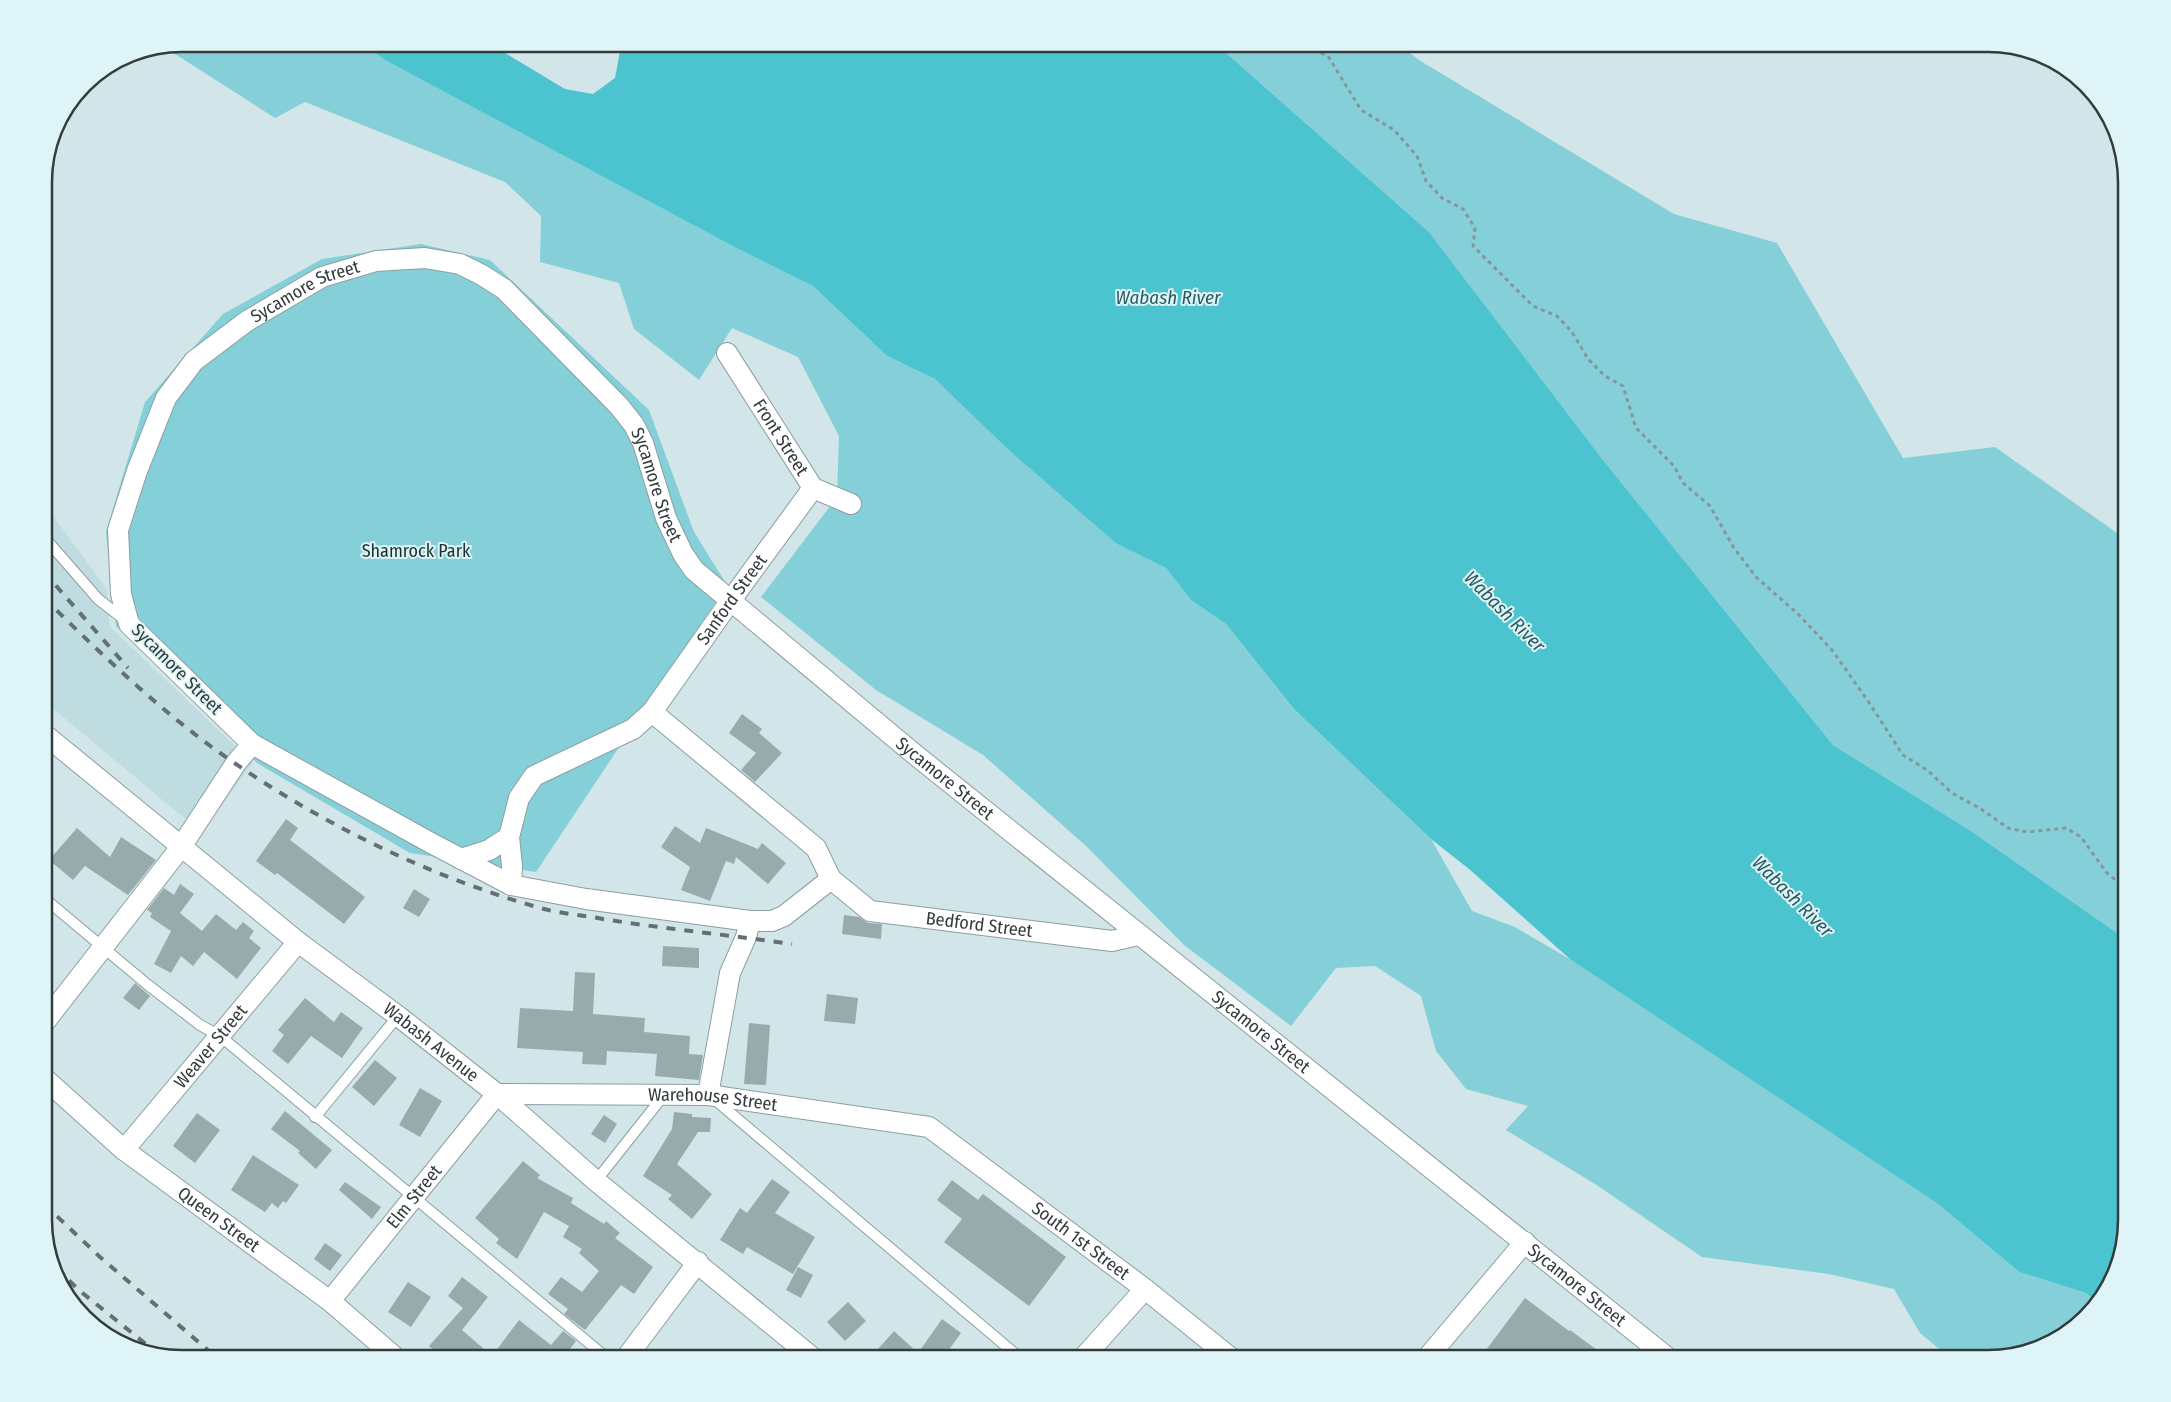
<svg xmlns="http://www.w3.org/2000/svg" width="2171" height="1402" font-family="'Fira Sans Condensed',sans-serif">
  <rect width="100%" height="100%" fill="#d2e6e9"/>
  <path fill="#bfdce0" d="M44 504 107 589 110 627 253 763 201 832 44 701Z"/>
  <path fill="#85d0d8" d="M182 44H363L385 60 813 286 883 352 935 379 1117 544 1166 568 1191 600 1226 624 1294 709 1431 839 1472 911 1515 927 1571 960 1938 1204 2019 1272 2086 1293 2097 1303 2058 1340 1989 1358H1950L1920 1333 1894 1289 1829 1274 1702 1257 1595 1184 1506 1130 1528 1106 1466 1089 1436 1051 1421 996 1375 966 1336 968 1291 1026 1184 945 1085 845 983 755 876 690 761 597 837 497 839 436 798 357 732 328 699 380 634 329 619 283 540 262 541 216 505 182 305 102 275 118 164 47Z
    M1216 44H1398L1419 60 1674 214 1777 243 1903 458 1995 447 2127 540V940L1971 831 1833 745 1603 460 1429 232Z
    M421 244 490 260 649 410 694 532 727 585 536 872 410 853 257 763 116 626 106 532 145 402 223 314 322 259Z"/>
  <path fill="#4cc4d0" d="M363 44H490L565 89 593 94 615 78 620 51 617 44H1216L1429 232 1603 460 1833 745 1971 831 2127 940V1220L2104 1296 2097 1303 2086 1293 2019 1272 1938 1204 1571 960 1469 869 1431 839 1294 709 1226 624 1191 600 1166 568 1117 544 1011 452 935 379 886 355 813 286 735 247 385 60Z"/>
  <path fill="#97abad" d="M742 714 762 729 759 733 782 753 755 782 741 770 756 753 729 733Z
    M286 819 298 828 290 840 365 897 344 924 277 873 275 875 256 861Z
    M675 826 700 843 706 828 758 849 762 843 786 863 768 884 736 857 734 864 726 861 710 901 681 890 690 867 661 847Z
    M77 828 110 857 121 837 156 860 128 895 85 866 73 880 49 860Z
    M180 884 194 894 180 913 202 931 216 914 236 930 243 922 254 931 249 938 261 948 237 979 204 952 193 966 181 956 171 973 154 964 171 931 150 917 152 913 147 910 164 888 174 895Z
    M414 889 430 899 419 917 403 908Z
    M844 915 859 917 868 923 882 924 881 939 842 934Z
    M663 946 699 948V968L662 966Z
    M575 972 595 973 593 1014 645 1018 644 1032 690 1036 689 1054 703 1055 699 1080 655 1076 657 1054 607 1051 606 1065 582 1064 583 1052 517 1048 520 1008 573 1011Z
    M135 983 150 996 139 1010 123 998Z
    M827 994 858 998 855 1024 824 1021Z
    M305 998 334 1022 341 1012 363 1028 342 1058 311 1036 288 1064 272 1051 284 1035 278 1030Z
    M749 1023 770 1025 766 1085 744 1084Z
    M375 1060 397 1078 374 1106 352 1087Z
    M420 1088 442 1101 420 1137 399 1125Z
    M285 1111 332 1150 316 1169 298 1153 300 1151 271 1129Z
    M674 1112 692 1114V1117L711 1118 710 1132H698L677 1164 712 1194 692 1219 668 1199 672 1195 643 1176 672 1129Z
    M197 1113 220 1130 195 1163 173 1146Z
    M604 1115 617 1124 605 1143 591 1134Z
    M253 1155 299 1185 286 1203 283 1201 278 1208 272 1203 265 1212 231 1190Z
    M523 1161 540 1175 537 1178 573 1198 571 1203 604 1224 606 1221 620 1233 615 1238 653 1267 634 1294 621 1285 585 1330 564 1314 568 1309 548 1294 561 1277 582 1292 599 1271 579 1253 582 1249 563 1237 569 1226 544 1212 517 1259 496 1243 499 1239 475 1218Z
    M772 1179 790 1192 775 1213 815 1237 793 1274 747 1247 743 1254 720 1240 740 1208 747 1213Z
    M952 1180 978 1200 983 1194 1066 1257 1029 1306 944 1242 962 1219 937 1200Z
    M345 1182 381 1207 372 1219 339 1190Z
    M325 1243 342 1255 330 1271 314 1259Z
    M798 1267 813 1275 801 1298 786 1290Z
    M462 1277 488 1297 462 1330 492 1356 519 1320 551 1345 563 1331 576 1341 565 1356 568 1358H443L429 1346 463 1308 448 1296Z
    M408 1282 431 1297 411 1327 388 1312Z
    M1525 1298 1569 1331 1570 1330 1608 1358H1480Z
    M848 1302 866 1321 845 1341 827 1322Z
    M942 1319 961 1333 943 1358H870L894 1331 918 1353Z"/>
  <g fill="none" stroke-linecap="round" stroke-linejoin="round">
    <defs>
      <path id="service" d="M44 537 98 599 125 620
        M44 898 148 985 200 1025 220 1036 607 1358
        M714 1099 1020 1358
        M315 1117 398 1016
        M596 1181 664 1095"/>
      <g id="minor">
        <path id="s1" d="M727 353 813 488 851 504"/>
        <path id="s2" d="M652 712 816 848 831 879 870 911 1112 941 1138 935"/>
        <path id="s3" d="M44 734 298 942 398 1016 497 1094 596 1181 813 1358"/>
        <path d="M461 859 489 850 509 837"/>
        <path id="s4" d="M511 885 431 843 252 744 129 624 121 594 118 530 137 471 166 398 194 361 247 321 322 277 376 261 425 258 460 264 482 275 504 289 619 406 634 425 643 443 666 518 683 554 694 570 913 753 1668 1358"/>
        <path id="s5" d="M750 921 586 899 511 885 512 866 509 837 519 798 534 776 633 729 652 712 731 600 813 488"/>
        <path d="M44 1023 181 847 236 763 252 744"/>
        <path id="s6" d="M44 1078 124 1150 330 1301 396 1358"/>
        <path d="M708 1095 730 973 746 937 750 921H772L784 916 831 879"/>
        <path id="s7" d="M124 1150 298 942"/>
        <path id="s8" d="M330 1301 497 1094 708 1095 929 1127 1145 1289 1231 1358"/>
        <path d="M626 1358 698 1262"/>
        <path d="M1083 1358 1145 1289"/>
        <path d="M1427 1358 1525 1242"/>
      </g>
    </defs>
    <use href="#service" stroke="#8b9ea0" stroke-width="12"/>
    <use href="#minor" stroke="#8b9ea0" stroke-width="22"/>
    <path stroke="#869597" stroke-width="3" stroke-dasharray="4 4" stroke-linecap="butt" d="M1282 44 1310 49 1328 56 1361 110 1394 130 1417 156 1426 181 1442 198 1463 209 1475 228 1473 246 1533 306 1557 316 1572 332 1588 359 1605 376 1623 386 1636 428 1674 466 1683 483 1710 506 1734 548 1756 577 1799 615 1832 650 1868 701 1903 755 1927 770 1952 793 1981 809 2008 828 2027 832 2066 828 2081 837 2106 872 2127 890"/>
    <use href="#service" stroke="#fff" stroke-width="10"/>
    <use href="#minor" stroke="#fff" stroke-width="20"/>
    <path stroke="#636f71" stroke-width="4" stroke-dasharray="9 9" stroke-linecap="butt" d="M44 572 128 668
      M44 598C96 649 150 701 209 745 309 818 425 876 544 909 563 914 583 915 603 919 666 929 729 935 792 944
      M44 1204 100 1257 217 1358
      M56 1268 80 1291 152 1349"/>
  </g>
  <g text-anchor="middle" stroke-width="4" stroke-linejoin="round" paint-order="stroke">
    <g font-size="18" fill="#333b3c" stroke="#dff4f6">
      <text dy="6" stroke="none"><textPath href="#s4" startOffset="881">Sycamore Street</textPath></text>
      <text dy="6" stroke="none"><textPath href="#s1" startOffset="100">Front Street</textPath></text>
      <text dy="6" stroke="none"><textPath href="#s4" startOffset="1346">Sycamore Street</textPath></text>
      <text dy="6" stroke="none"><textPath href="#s5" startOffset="630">Sanford Street</textPath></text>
      <text transform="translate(177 669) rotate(45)" y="6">Sycamore Street</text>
      <text dy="6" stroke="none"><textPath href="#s4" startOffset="1766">Sycamore Street</textPath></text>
      <text dy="6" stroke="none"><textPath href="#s2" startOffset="408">Bedford Street</textPath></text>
      <text dy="6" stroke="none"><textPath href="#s4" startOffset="2171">Sycamore Street</textPath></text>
      <text dy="6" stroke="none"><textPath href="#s3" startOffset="495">Wabash Avenue</textPath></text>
      <text dy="6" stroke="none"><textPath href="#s7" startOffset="135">Weaver Street</textPath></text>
      <text dy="6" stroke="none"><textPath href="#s8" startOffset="482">Warehouse Street</textPath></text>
      <text dy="6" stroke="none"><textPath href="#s8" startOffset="134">Elm Street</textPath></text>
      <text dy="6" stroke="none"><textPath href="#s6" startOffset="225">Queen Street</textPath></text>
      <text dy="6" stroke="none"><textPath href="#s8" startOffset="890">South 1st Street</textPath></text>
      <text dy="6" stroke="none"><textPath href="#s4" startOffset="2576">Sycamore Street</textPath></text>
    </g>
    <g font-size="18" fill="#1a3032" stroke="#dff4f6">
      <text x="416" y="557">Shamrock Park</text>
    </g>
    <g font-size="19" font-style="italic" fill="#295c61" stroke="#dff4f6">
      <text x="1168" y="304">Wabash River</text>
      <text transform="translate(1505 611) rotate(45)" y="7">Wabash River</text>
      <text transform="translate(1793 896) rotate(45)" y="7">Wabash River</text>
    </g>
  </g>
  <path d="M0 0H2171V1402H0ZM182 52H1988A130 130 0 0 1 2118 182V1220A130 130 0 0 1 1988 1350H182A130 130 0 0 1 52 1220V182A130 130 0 0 1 182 52Z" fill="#dff4f6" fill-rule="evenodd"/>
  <path fill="none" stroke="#333b3c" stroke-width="2.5" d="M182 52H1988A130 130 0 0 1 2118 182V1220A130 130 0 0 1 1988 1350H182A130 130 0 0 1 52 1220V182A130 130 0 0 1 182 52Z"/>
</svg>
